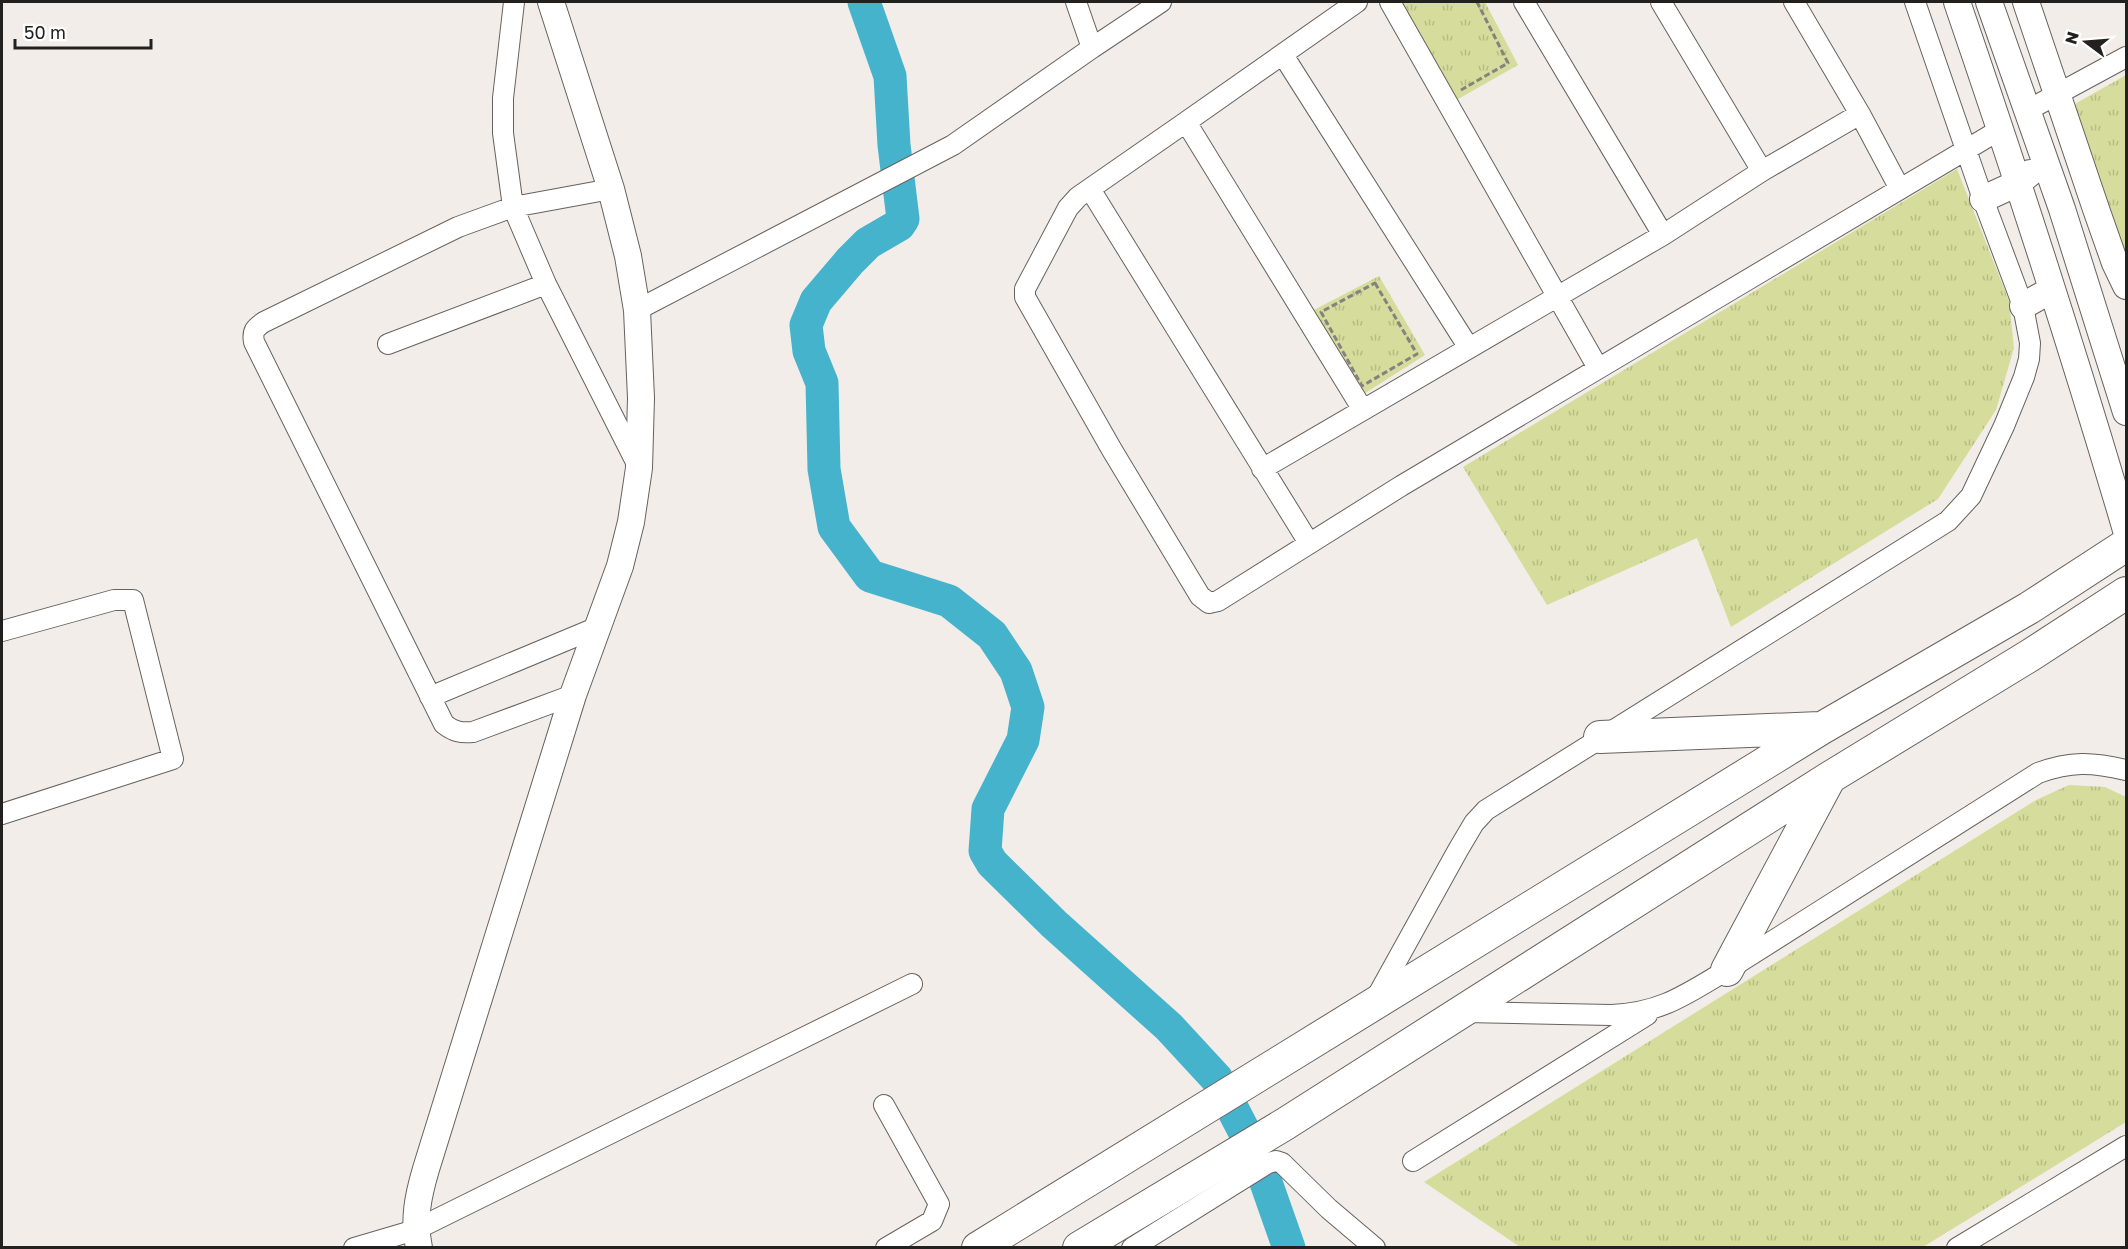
<svg xmlns="http://www.w3.org/2000/svg" width="2128" height="1249" font-family="'Golos Text',sans-serif">
  <defs>
    <pattern id="grass-tufts" width="24" height="20" patternUnits="userSpaceOnUse" patternTransform="scale(1.5)"><rect width="24" height="20" fill="#d6dc9b"/><path d="M3 7l-1-3M5 7V3M7 7l1-3M15 17l-1-3M17 17v-4M19 17l1-3" fill="none" stroke="#b7bc85"/></pattern>
  </defs>
  <rect width="100%" height="100%" fill="#f3ede9"/>
  <path fill="url(#grass-tufts)" d="M1397 2H1485L1518 65 1453 102Z
    M2126 75V260L2073 105Z
    M1957 169 2009 301 2014 348 1996 410 1938 499 1731 627 1697 538 1547 605 1463 467Z
    M1379 276 1425 355 1359 397 1312 311Z
    M2069 785 2105 787 2126 797V1122L1923 1247H1520L1424 1182 2036 800Z"/>
  <g fill="none" stroke-linecap="round" stroke-linejoin="round">
    <path stroke="#46b3cd" stroke-width="33" d="M864 2 890 76 894 145 903 219 899 225 868 243 850 261 816 301 806 325 809 351 822 383 824 469 834 527 870 576 949 601 992 635 1016 671 1028 707 1023 740 988 809 985 851 992 863 1054 924 1169 1027 1217 1079 1256 1154 1289 1248"/>
    <defs>
      <path id="minor" d="M514 2 503 98V133L513 207 546 284 638 466
        M1357 2 1186 122 1363 410
        M1390 2 1598 368
        M1524 2 1663 235
        M1661 2 1762 171
        M1794 2 1860 114 1900 189
        M1092 48 1161 2
        M1283 55 1469 348
        M2028 110 2126 57
        M1186 122 1078 197 1068 208 1025 289V297L1112 450 1200 596 1209 603 1218 601 1401 486 2001 129
        M1090 189 1309 543
        M637 310 953 145 1092 48 1076 2
        M388 344 546 284
        M1262 469 1663 235 1762 171 1860 114
        M2 631 114 600H133L173 759 2 814
        M573 695 473 732C461 733 454 732 444 724L254 342C252 331 255 328 264 322L458 227 513 207 611 189
        M430 697 598 627
        M1375 1000 1458 850 1474 823 1486 810 1948 521 1971 496 2004 426 2024 377 2029 359 2030 343 2023 306 1983 199 1915 2
        M1465 1012 1611 1015C1661 1013 1685 995 1727 970L2038 773C2071 761 2092 762 2126 770
        M884 1105 939 1204 932 1221 886 1248
        M1413 1161 1647 1015
        M354 1248 415 1230 912 984
        M1132 1248 1268 1163 1276 1161 1282 1163 1329 1209 1375 1248
        M1957 1248 2126 1146"/>
      <path id="tertiary" d="M1957 2C2017 177 2074 353 2126 530
        M1989 2 2062 209 2126 412
        M2026 2 2096 209 2115 263 2126 286
        M1983 199 2018 183 2030 173
        M2023 306 2051 290
        M419 1248C413 1220 418 1196 426 1169L573 695 620 566 631 522 639 468 641 398 637 310 628 256 611 189 551 2"/>
      <path id="primary" d="M1600 737 1820 728
        M1727 970 1829 779
        M978 1248 1822 728 2029 608 2126 545
        M1079 1248 1285 1124 1829 778 2029 656 2126 593"/>
    </defs>
    <use href="#minor" stroke="#67625f" stroke-width="22"/>
    <use href="#tertiary" stroke="#67625f" stroke-width="28"/>
    <use href="#primary" stroke="#67625f" stroke-width="34"/>
    <path stroke="#86827f" stroke-width="3" stroke-dasharray="6 3" stroke-linecap="butt" d="M1461 90 1508 63 1477 2
      M1375 283 1417 354 1362 386 1321 312Z"/>
    <use href="#minor" stroke="#fff" stroke-width="20"/>
    <use href="#tertiary" stroke="#fff" stroke-width="26"/>
    <use href="#primary" stroke="#fff" stroke-width="32"/>
  </g>
  <rect width="2128" height="1249" fill="none" stroke="#23211f" stroke-width="6"/>
  <g transform="translate(2086 42) rotate(286)" stroke="#ffffff" stroke-width="4.5" paint-order="stroke">
  <path d="M0-4.5L10 22L0 15L-10 22Z" fill="#23211f"/>
  <text y="-9" font-size="16" font-weight="bold" text-anchor="middle" fill="#23211f">N</text>
  </g>
  <path d="M15 39v9h136v-9" fill="none" stroke="#23211f" stroke-width="3"/>
  <text x="24" y="39" font-size="18" fill="#23211f" stroke="#ffffff" stroke-width="4.5" paint-order="stroke">50 m</text>
</svg>
